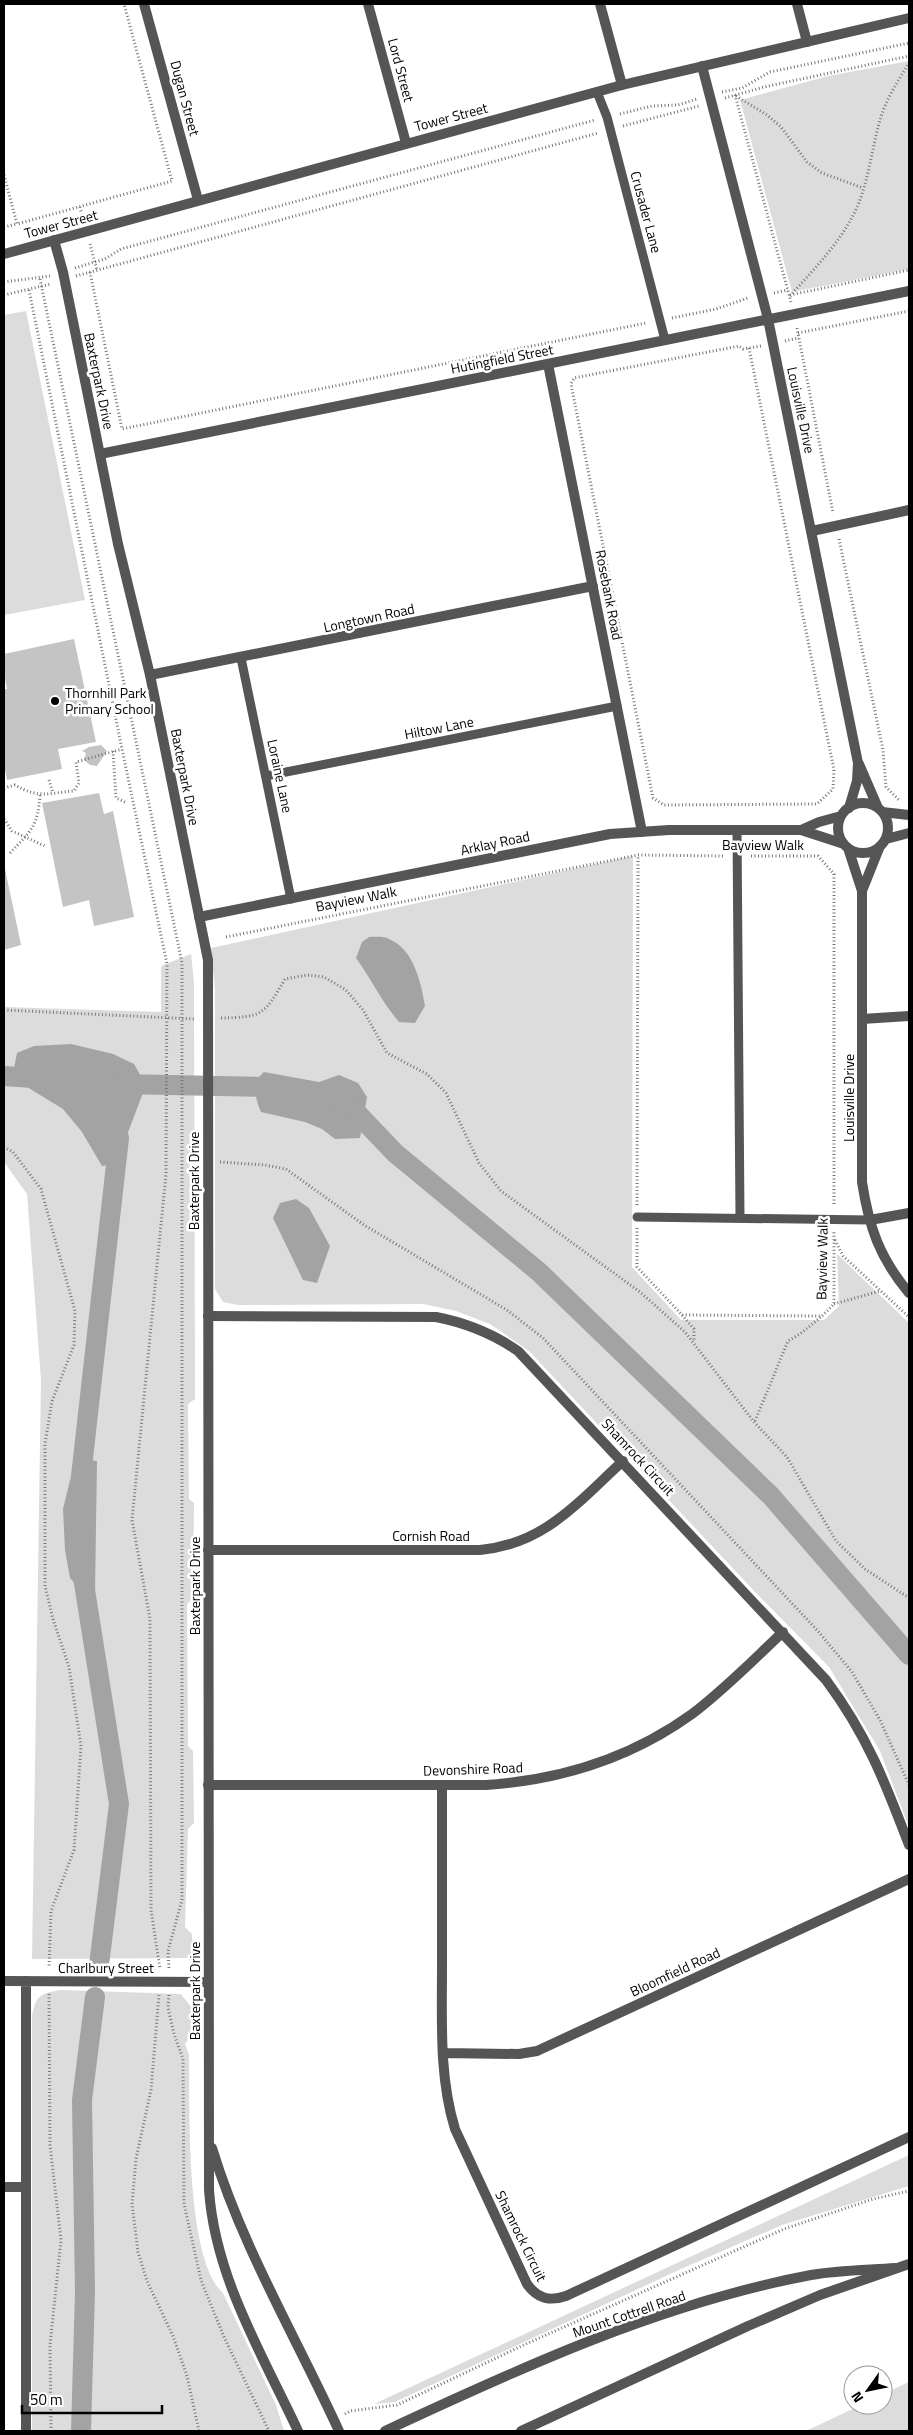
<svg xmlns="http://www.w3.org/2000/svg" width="913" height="2435" font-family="'Titillium Web',sans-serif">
  <rect width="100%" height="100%" fill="#fff"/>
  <path fill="#dcdcdc" d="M909 61V269L792 292 740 100 828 76Z
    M26 311 85 600 4 615V315Z
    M633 856 632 1267 681 1320H824L839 1306 837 1254 909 1323V1827L880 1751 829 1667 757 1594 529 1351 490 1324 456 1311 423 1304 238 1305 223 1302 215 1289V989L211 948Z
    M191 954 194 983 195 1399 188 1404 189 1499 194 1503 193 1598 187 1604 188 1746 193 1751 194 1823 188 1829 185 1927 192 1934 193 1958 32 1959 41 1380 27 1194 4 1162V1007L161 1012V966Z
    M60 1990 181 1994 192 2008 193 2033 185 2044 189 2055C190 2107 185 2259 223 2293L276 2405 284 2431H32V2016C36 1995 40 1994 60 1990Z
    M909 2155V2186L782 2225 681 2269 395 2402 374 2404Z
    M909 2382V2431H806L861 2405H883V2394Z"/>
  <path fill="#a3a3a3" d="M369 937C375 937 384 936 389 939 414 949 421 983 425 1006L415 1023 399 1022C381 1001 372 980 356 958L362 942Z
    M71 1044 113 1054 134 1064 146 1085 116 1164 102 1166 82 1132 63 1109 27 1087 14 1068 17 1053 34 1046Z
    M264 1072 319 1082 339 1075 358 1083 367 1097 360 1138 335 1139 322 1129 305 1122 261 1112C255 1099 251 1082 264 1072Z
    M296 1199 309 1208 330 1246 317 1283 303 1280 273 1218 280 1203Z
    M82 1459 97 1461 95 1593 86 1596 70 1578 65 1550 63 1509 70 1480Z"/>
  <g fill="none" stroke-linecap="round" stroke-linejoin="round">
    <path stroke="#a3a3a3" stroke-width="20" d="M4 1076 47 1079
      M120 1084 267 1087 281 1090
      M340 1107 354 1110 395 1153 539 1272 771 1496 909 1655
      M80 1485 119 1138
      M82 1571 119 1804 99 1965
      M81 2431 85 2291 82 2100 95 1997"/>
  </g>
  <path fill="#c4c4c4" d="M74 639 96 742 58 749 62 769 7 780 4 764V689H7L4 673V654Z
    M101 745 107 751 97 766 90 765 84 760 86 753 82 751 89 747Z
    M99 793 104 814 113 811 134 917 94 926 89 900 63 907 42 803Z
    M4 864 21 945 4 950Z"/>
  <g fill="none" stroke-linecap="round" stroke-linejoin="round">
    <path stroke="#777" stroke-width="3" stroke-dasharray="1 2.5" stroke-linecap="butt" d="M722 92 742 88 770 72 909 43
      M735 95 791 302
      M736 96 767 115 781 127 807 162 822 173 863 188
      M725 98 764 87 909 56
      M620 114 652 106 678 105 697 99
      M623 126 699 106
      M4 175 17 224 172 181 124 4
      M80 207 83 219
      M4 227 17 224
      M90 244 97 270
      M75 268 105 259 121 249 595 120
      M90 272 122 429 646 323
      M76 276 598 133
      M40 279 182 963V1900L168 1951 169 1969
      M4 282 50 276
      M29 290 122 749 167 964 166 1174 132 1520 150 1619 151 1910 160 1969
      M774 293 788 290
      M4 295 51 284
      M790 295 909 270
      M790 296C815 268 843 240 858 205 869 178 872 148 880 120 886 99 898 81 909 63
      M672 318 716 309 748 298
      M797 328 833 513
      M798 333 909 311
      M785 341 799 338
      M749 348 834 770 833 789 817 804 664 805 653 798 571 384 574 378 739 346 743 349 761 346
      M839 539 883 750 886 787 899 800
      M113 751 116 798 127 803
      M49 780 53 793
      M4 788 15 785C39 799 49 793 74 791L79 783 76 762 122 749
      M4 819 12 831 45 846
      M10 853C31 831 38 826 40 795
      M751 856H818L834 874V1206
      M226 937 638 855 725 856
      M4 1010 195 1019
      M221 1018C263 1017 264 1015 285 979L307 975 324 977 346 990 363 1010 387 1053 427 1074 446 1093 479 1163 501 1191 640 1292 685 1332 754 1422 787 1457 836 1541 865 1569 909 1598
      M4 1147 13 1152 41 1189 75 1311 74 1345 52 1401 45 1444V1586L53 1619 69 1667 81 1746 74 1850 51 1911 49 1968
      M220 1162 265 1165 286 1169 364 1225 507 1310 543 1338 817 1630 852 1672 880 1720 909 1785
      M637 1205 638 855
      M637 1228V1267L682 1315 822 1316 834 1304V1232
      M835 1240 843 1256 909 1317
      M834 1304 880 1291
      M682 1315 694 1329V1342
      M755 1421 788 1341 800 1334 821 1317
      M49 1994 50 2145 61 2240 50 2345 51 2431
      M159 1995 151 2090 136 2159 132 2204 138 2252 147 2281 173 2336 187 2376 199 2431
      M169 1995 168 2008 174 2034 183 2059 184 2204 201 2280 224 2337 269 2431
      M345 2414 350 2411 397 2405 528 2343 784 2229 873 2199 909 2191"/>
    <path stroke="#555" stroke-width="9" d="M597 92 607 117 665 340
      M241 658 291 899
      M266 776 617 706
      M737 830 740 1218
      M637 1217 870 1220"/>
    <path stroke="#555" stroke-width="10" d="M144 4 198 200
      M368 4 406 143
      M600 4 622 85
      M797 4 807 42
      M702 66 768 319 858 763 857 781 849 808
      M548 364 642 832
      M100 454 909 291
      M812 531 909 510
      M150 675 593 586
      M859 764 878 808
      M838 828a25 25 0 1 1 50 0a25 25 0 1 1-50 0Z
      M882 812 909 815
      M801 830 819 822 841 816
      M886 839 909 833
      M848 848 862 891V1182C869 1227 879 1257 909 1293
      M862 891 880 846
      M199 917 610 834 669 830H801L844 844
      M862 1019 909 1016
      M870 1220 909 1213
      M208 1316 436 1317C467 1323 492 1333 518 1351L826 1680C867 1735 885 1782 909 1845
      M208 1550H480C545 1544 578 1502 623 1461
      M208 1785H486C561 1780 631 1758 692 1714 725 1689 753 1660 783 1632
      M442 1785C442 1846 442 1906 442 1967 442 2021 439 2077 455 2129L527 2284C537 2298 549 2302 566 2296L909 2137
      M4 1981 208 1982
      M26 1981V2431
      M443 2053 519 2054 537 2051 909 1879
      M4 2187H26"/>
    <path stroke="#555" stroke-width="10" d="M54 240 63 272 118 544 150 675 208 960 209 2190C215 2277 262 2354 298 2431
      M4 254 622 85 909 18
      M212 2148C242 2247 296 2337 339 2431
      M385 2431C522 2367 662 2303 811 2275 838 2270 867 2270 895 2268
      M521 2431 748 2326 820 2295 909 2264"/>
  </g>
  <circle fill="#000" stroke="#fff" stroke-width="2" cx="55" cy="701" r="5"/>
  <g text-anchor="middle" stroke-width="5" stroke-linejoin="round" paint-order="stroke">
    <g font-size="14" fill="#000" stroke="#fff">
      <text transform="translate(401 70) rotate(75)" y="5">Lord Street</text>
      <text transform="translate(185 98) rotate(75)" y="5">Dugan Street</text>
      <text transform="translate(451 117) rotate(-15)" y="5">Tower Street</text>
      <text transform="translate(646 212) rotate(75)" y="5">Crusader Lane</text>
      <text transform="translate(61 224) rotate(-15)" y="5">Tower Street</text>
      <text transform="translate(502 359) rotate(-11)" y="5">Hutingfield Street</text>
      <text transform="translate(99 381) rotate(78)" y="5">Baxterpark Drive</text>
      <text transform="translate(801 410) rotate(78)" y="5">Louisville Drive</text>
      <text transform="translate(609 595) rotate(79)" y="5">Rosebank Road</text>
      <text transform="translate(369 618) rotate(-12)" y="5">Longtown Road</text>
      <text transform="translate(439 728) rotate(-11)" y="5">Hiltow Lane</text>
      <text transform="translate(280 776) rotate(78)" y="5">Loraine Lane</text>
      <text transform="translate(185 777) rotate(79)" y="5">Baxterpark Drive</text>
      <text transform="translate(495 843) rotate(-12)" y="5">Arklay Road</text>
      <text x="763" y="850">Bayview Walk</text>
      <text transform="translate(356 899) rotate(-11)" y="5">Bayview Walk</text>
      <text transform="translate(849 1098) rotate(-90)" y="5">Louisville Drive</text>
      <text transform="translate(194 1181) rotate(-90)" y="5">Baxterpark Drive</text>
      <text transform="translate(822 1259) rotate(-89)" y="5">Bayview Walk</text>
      <text transform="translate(638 1457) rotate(47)" y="5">Shamrock Circuit</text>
      <text x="431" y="1541">Cornish Road</text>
      <text transform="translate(195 1586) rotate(-90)" y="5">Baxterpark Drive</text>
      <text transform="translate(473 1769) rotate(-2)" y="5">Devonshire Road</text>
      <text x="106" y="1973">Charlbury Street</text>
      <text transform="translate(675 1972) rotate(-25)" y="5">Bloomfield Road</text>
      <text transform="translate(195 1991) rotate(-90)" y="5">Baxterpark Drive</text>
      <text transform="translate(521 2236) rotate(64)" y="5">Shamrock Circuit</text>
      <text transform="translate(629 2314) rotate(-19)" y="5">Mount Cottrell Road</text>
    </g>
    <g font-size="14" fill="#000" stroke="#fff" text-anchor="start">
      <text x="65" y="698">Thornhill Park<tspan x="65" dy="16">Primary School</tspan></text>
    </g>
  </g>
  <rect width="913" height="2435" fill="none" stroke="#000000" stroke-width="10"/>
  <g transform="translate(868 2390) rotate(237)"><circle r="24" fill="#ffffff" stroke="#999999"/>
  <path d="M0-4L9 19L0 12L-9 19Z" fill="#000000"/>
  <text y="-8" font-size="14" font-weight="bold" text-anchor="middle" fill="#000000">N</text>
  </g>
  <path d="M22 2405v8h140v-8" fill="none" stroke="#000000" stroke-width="2.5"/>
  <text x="30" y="2405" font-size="15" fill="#000000" stroke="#ffffff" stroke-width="4" paint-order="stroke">50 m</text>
</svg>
